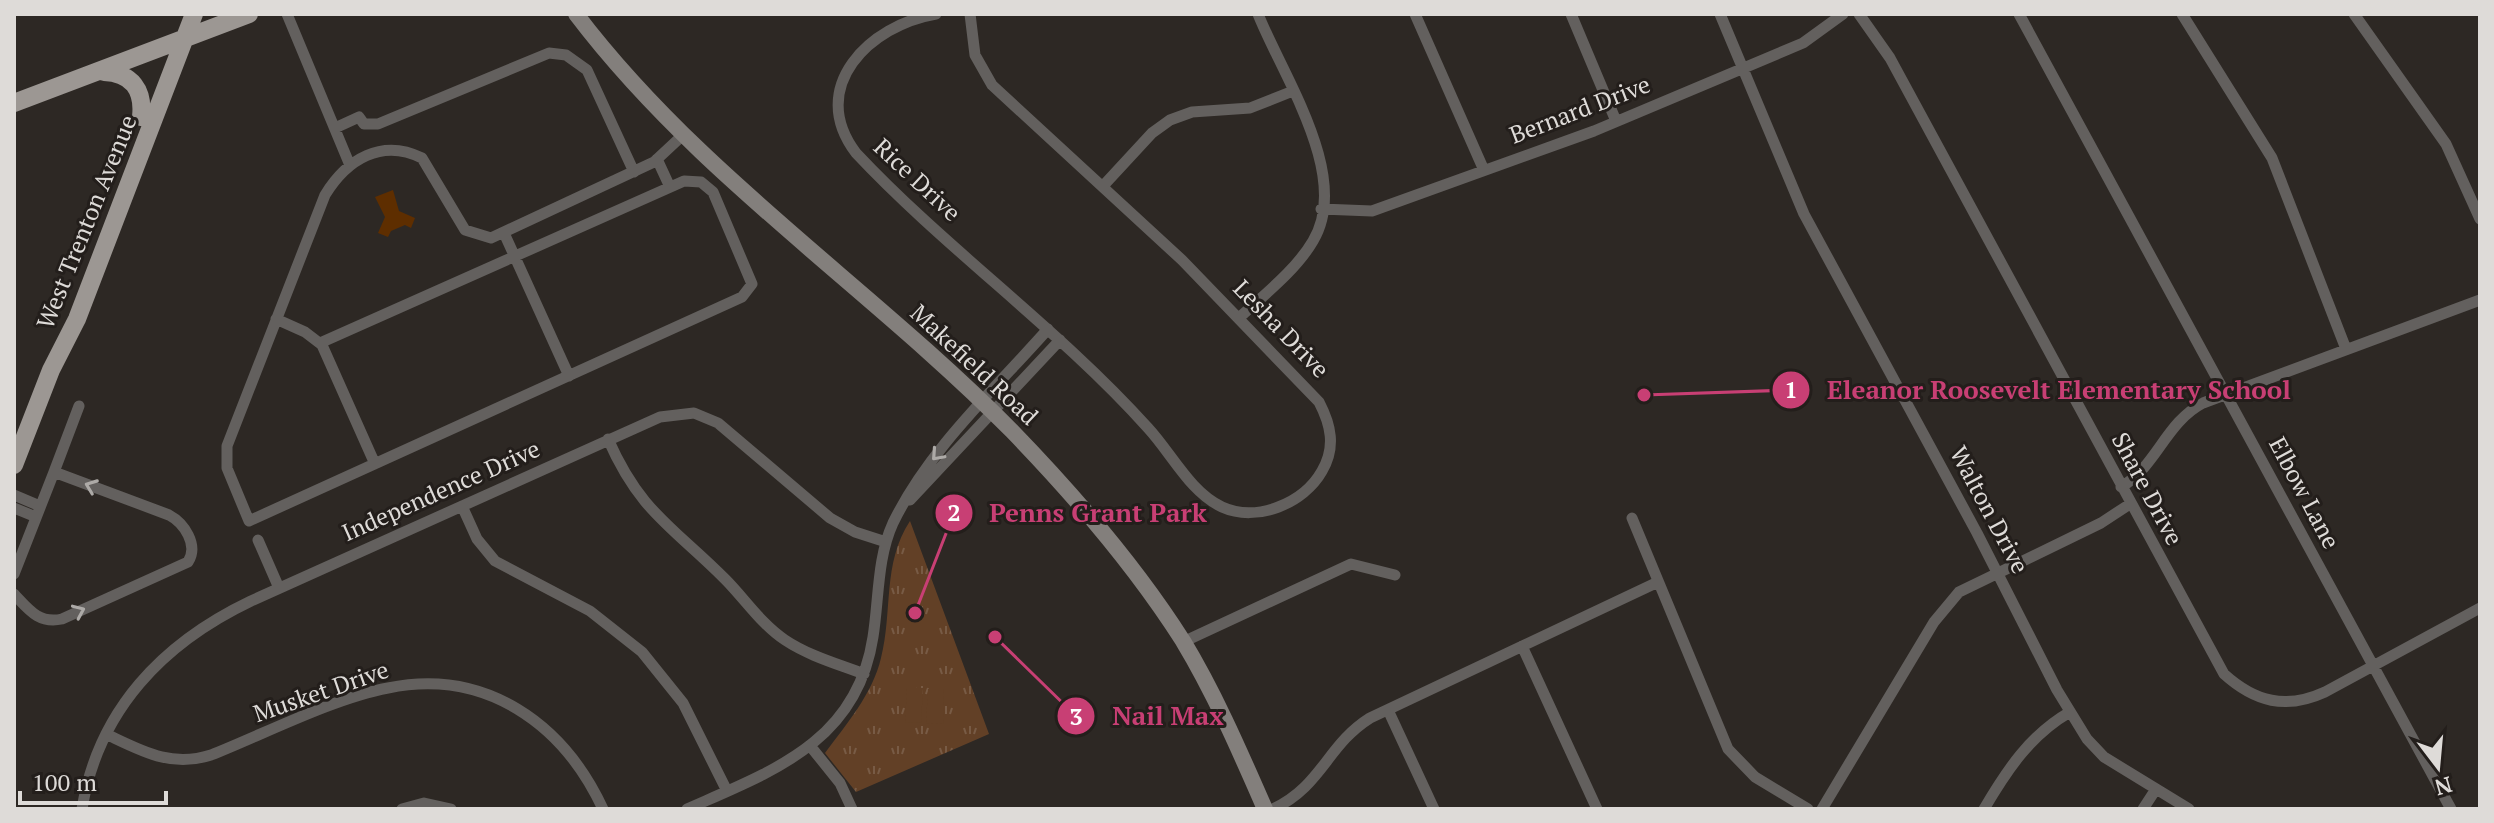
<svg xmlns="http://www.w3.org/2000/svg" width="2494" height="823" font-family="'PT Serif',serif">
  <defs>
    <pattern id="park-tufts" width="24" height="20" patternUnits="userSpaceOnUse" patternTransform="scale(2)"><rect width="24" height="20" fill="#624026"/><path d="M3 7l-1-3M5 7V3M7 7l1-3M15 17l-1-3M17 17v-4M19 17l1-3" fill="none" stroke="#785b45"/></pattern>
  </defs>
  <rect width="100%" height="100%" fill="#2d2824"/>
  <path fill="url(#park-tufts)" d="M910 521 989 734 856 792 825 753C846 725 873 693 881 658 893 611 882 564 910 521Z"/>
  <path fill="#624026" d="M907 688H923L921 723 905 722Z
    M928 689H944L943 724 926 723Z"/>
  <path fill="#5e2e00" d="M393 190 399 211 415 218 411 228 405 225 391 231 388 237 378 233 385 217 375 197Z"/>
  <g fill="none" stroke-linecap="round" stroke-linejoin="round">
    <path stroke="#63605e" stroke-width="11" d="M287 14 349 163
      M936 14C870 25 806 87 856 153 947 250 1058 328 1148 428 1172 454 1190 492 1222 507 1257 523 1304 503 1322 471 1336 447 1331 425 1319 402L1182 260 992 85 975 55 970 14
      M1415 14 1483 168
      M1571 14 1616 121
      M1720 14 1804 214 1977 533 2057 690 2087 739 2104 757 2189 809
      M1859 14 1890 58 2224 674C2255 702 2286 710 2325 692L2480 608
      M2019 14 2451 809
      M2182 14 2272 158 2346 349
      M2354 14 2446 144 2480 219
      M335 128 359 117 364 124H378L549 53 566 55 587 70 634 172
      M657 159 669 185
      M1103 186 1152 133 1170 120 1192 112 1250 108 1293 91
      M1321 209 1372 211 1594 131 1803 43 1843 14
      M504 233 569 376
      M1240 317C1265 294 1296 270 1313 241 1352 176 1282 75 1258 14
      M276 319 305 332 322 345 375 464
      M320 343 684 181 701 182 713 192 752 284 742 297 249 521 227 468V446L325 195C347 159 382 138 422 158L465 230 491 238 654 162 684 134
      M608 439C640 512 672 526 725 579 744 598 762 625 785 640 809 656 838 664 864 674
      M54 472 79 406
      M2121 487C2157 466 2165 423 2203 403L2480 300
      M14 495 40 506
      M910 500 1060 340
      M462 506 477 539 495 561 590 611 642 652 683 703 727 791
      M14 508 36 517
      M1632 518 1728 749 1755 777 1808 809
      M258 540 279 588
      M14 574 54 472 169 515C184 523 199 545 188 562L62 619C39 624 29 610 14 594
      M1183 642 1351 564 1395 575
      M1522 646 1597 809
      M1388 710 1434 809
      M106 734C142 751 171 768 211 755 264 734 334 698 388 688 485 668 563 723 603 809
      M811 747 840 783 852 809
      M82 809C98 710 163 643 251 601L660 417 694 413 718 423 830 518 855 532 886 542
      M402 809 424 803 451 809
      M687 809C773 771 857 742 873 637 879 599 877 558 893 523 929 449 994 390 1048 329
      M1273 809C1322 786 1327 745 1370 718L1658 582
      M1822 809 1934 622 1959 592 2101 523 2130 504
      M1984 809C2007 770 2030 735 2070 712
      M2143 809 2156 789"/>
    <path stroke="#837f7c" stroke-width="16" d="M576 14C698 175 871 288 1012 431 1075 496 1134 564 1183 641 1215 694 1240 752 1265 809"/>
    <path stroke="#9c9793" stroke-width="18" d="M104 72C132 73 144 90 141 117
      M14 103 249 14
      M14 465 51 370 77 319 194 14"/>
  </g>
  <defs><path id="oneway-chevron" d="M-2-3.5L2.5 0L-2 3.5" fill="none" stroke-width="1.6" stroke-linecap="round" stroke-linejoin="round" transform="scale(2)"/></defs>
  <g stroke="#adaaa7">
    <use href="#oneway-chevron" transform="translate(937 455) rotate(132)"/>
    <use href="#oneway-chevron" transform="translate(91 486) rotate(-159)"/>
    <use href="#oneway-chevron" transform="translate(79 611) rotate(-24)"/>
  </g>
  <g text-anchor="middle" stroke-width="6" stroke-linejoin="round" paint-order="stroke">
    <g font-size="24" fill="#dedbd8" stroke="#231e1b">
      <text transform="translate(1580 110) rotate(-21)" y="8">Bernard Drive</text>
      <text transform="translate(917 180) rotate(43)" y="8">Rice Drive</text>
      <text transform="translate(87 222) rotate(-68)" y="8">West Trenton Avenue</text>
      <text transform="translate(1281 329) rotate(46)" y="8">Lesha Drive</text>
      <text transform="translate(974 365) rotate(43)" y="8">Makefield Road</text>
      <text transform="translate(2147 489) rotate(62)" y="8">Share Drive</text>
      <text transform="translate(441 491) rotate(-24)" y="8">Independence Drive</text>
      <text transform="translate(2304 493) rotate(62)" y="8">Elbow Lane</text>
      <text transform="translate(1989 510) rotate(62)" y="8">Walton Drive</text>
      <text transform="translate(321 692) rotate(-19)" y="8">Musket Drive</text>
    </g>
  </g>
  <path fill="none" stroke="#c83f74" stroke-width="3" d="M1644 395L1791 390M915 613L954 513M995 637L1076 716"/>
  <g fill="#c83f74" stroke="#231e1b" stroke-width="3">
    <circle cx="1644" cy="395" r="8"/>
    <circle cx="915" cy="613" r="8"/>
    <circle cx="995" cy="637" r="8"/>
    <circle cx="1791" cy="390" r="20"/>
    <circle cx="954" cy="513" r="20"/>
    <circle cx="1076" cy="716" r="20"/>
  </g>
  <g font-size="24" text-anchor="middle" font-weight="bold" fill="#fff">
    <text x="1791" y="398">1</text>
    <text x="954" y="521">2</text>
    <text x="1076" y="725">3</text>
  </g>
  <g font-size="26" text-anchor="middle" font-weight="bold" fill="#c83f74" stroke="#231e1b" stroke-width="6" stroke-linejoin="round" paint-order="stroke">
    <text x="2059" y="399">Eleanor Roosevelt Elementary School</text>
    <text x="1098" y="522">Penns Grant Park</text>
    <text x="1168" y="725">Nail Max</text>
  </g>
  <rect width="2494" height="823" fill="none" stroke="#dedbd8" stroke-width="32"/>
  <g transform="translate(2438 767) rotate(164)" stroke="#231e1b" stroke-width="6" paint-order="stroke">
  <path d="M0-6L14 30L0 20L-14 30Z" fill="#dedbd8"/>
  <text y="-12" font-size="22" font-weight="bold" text-anchor="middle" fill="#dedbd8">N</text>
  </g>
  <path d="M20 791v12h146v-12" fill="none" stroke="#dedbd8" stroke-width="4"/>
  <text x="32" y="791" font-size="24" fill="#dedbd8" stroke="#231e1b" stroke-width="6" paint-order="stroke">100 m</text>
</svg>
